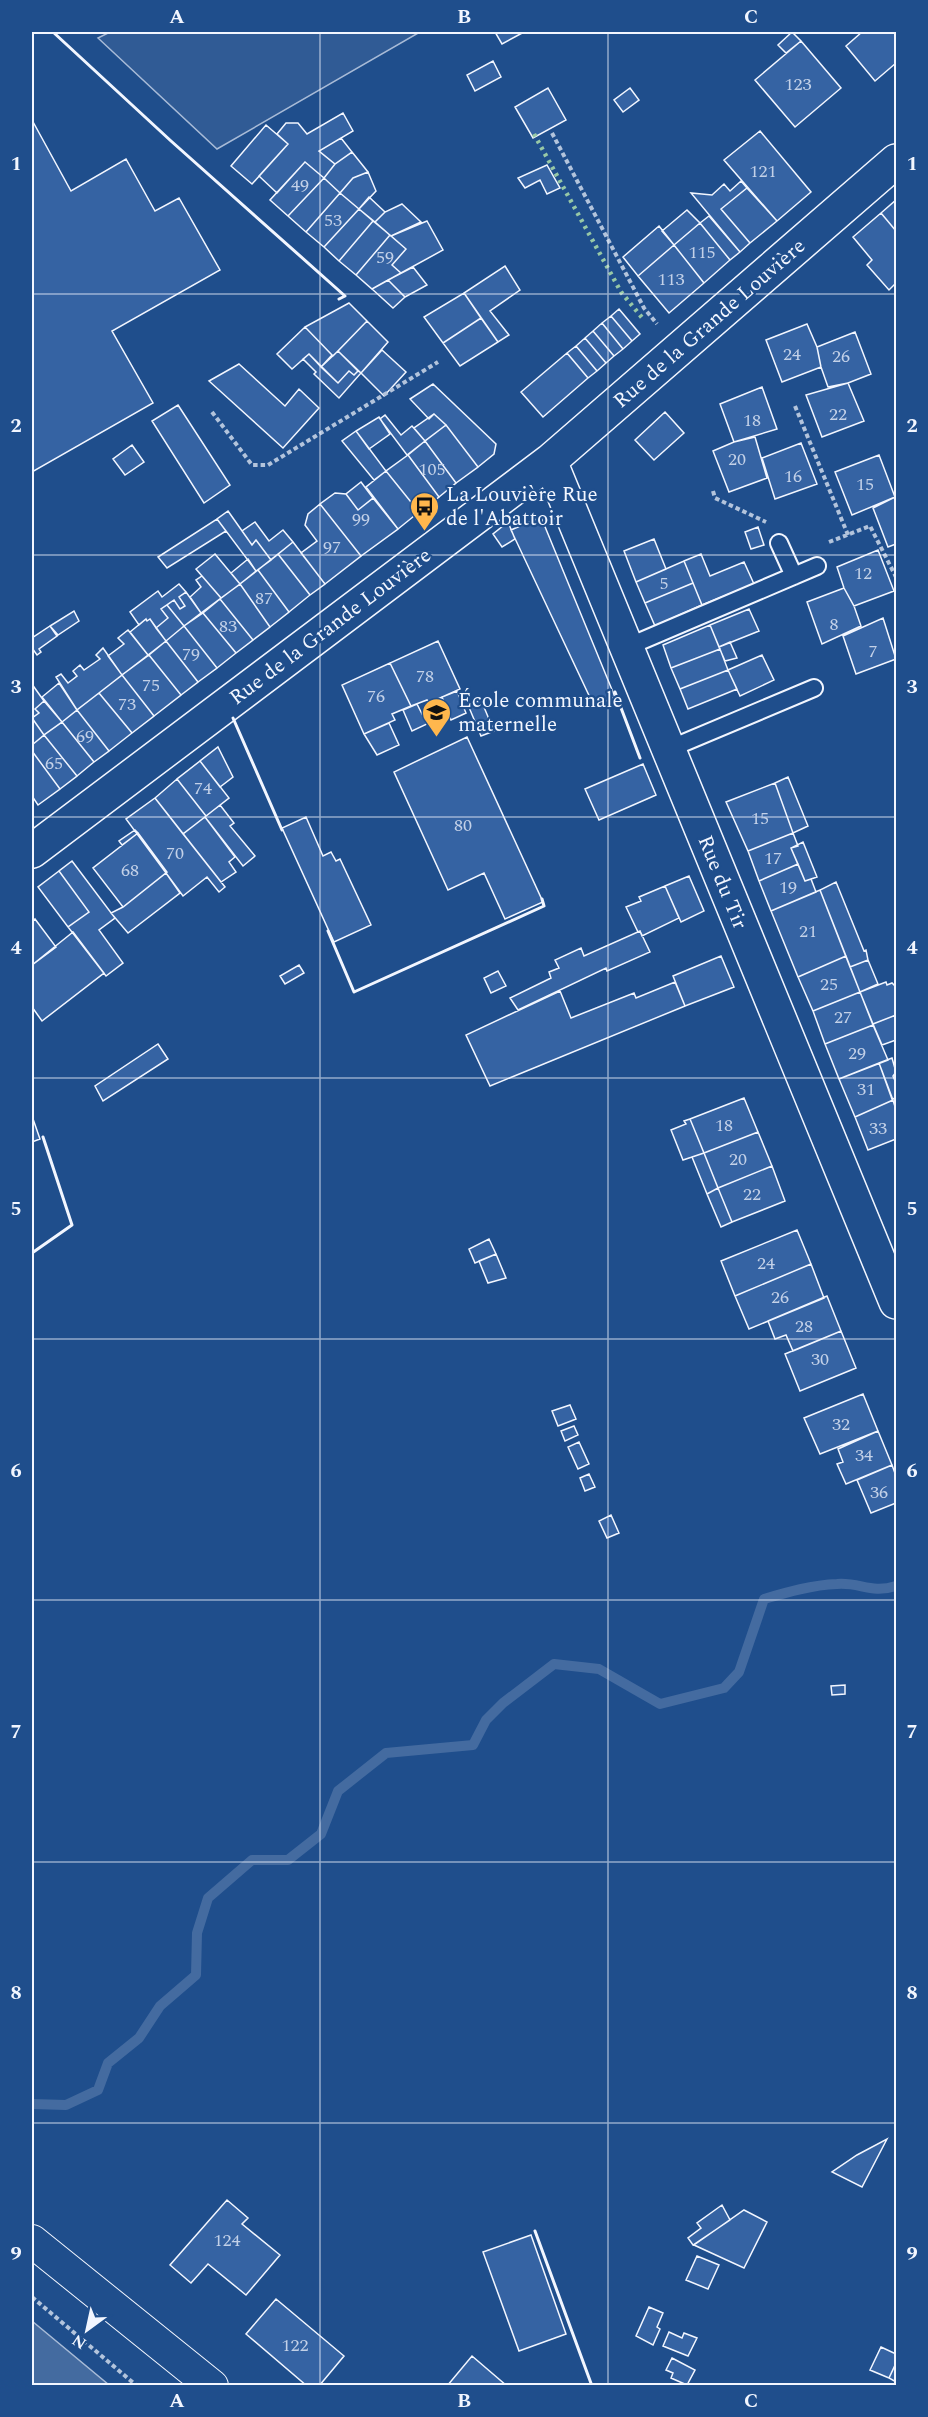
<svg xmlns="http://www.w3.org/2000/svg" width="928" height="2417" font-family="Spectral,serif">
  <rect width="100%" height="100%" fill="#1f4e8c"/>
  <path fill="#305b95" stroke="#a8bbd7" stroke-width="1.5" d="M110 32H420L217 149 98 38Z"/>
  <path fill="#446ba0" stroke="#a8bbd7" stroke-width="1.5" d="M32 2321 109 2385H32Z"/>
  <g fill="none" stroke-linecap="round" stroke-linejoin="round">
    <path stroke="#446ba0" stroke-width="10" d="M32 2104 66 2105 98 2090 108 2063 139 2038 160 2006 196 1975 197 1933 208 1898 252 1860H288L321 1834 338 1791 386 1753 473 1745 486 1720 503 1703 554 1664 599 1669 660 1704 724 1688 739 1672 764 1599C788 1592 812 1585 837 1584 860 1582 871 1594 896 1586"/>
  </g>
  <path fill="#3563a3" stroke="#f2f6ff" stroke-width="1.5" d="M495 32H524L502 44Z
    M792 32 801 41 786 53 778 45Z
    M862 32H896V63L875 81 846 46Z
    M801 41 841 88 795 127 755 80Z
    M493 61 501 77 475 91 467 75Z
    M548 88 566 120 533 138 515 107Z
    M630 88 639 100 623 112 614 100Z
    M343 113 353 131 319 151 335 164 324 178 305 162 277 193 259 176 288 144 277 134 286 123H298L307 134Z
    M32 120 71 191 126 159 155 211 179 198 220 270 112 331 153 403 32 472Z
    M266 125 288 144 252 184 231 166Z
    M760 131 811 192 777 221 724 160Z
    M341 138 352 152 335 164 319 151Z
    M352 152 368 172 353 178 340 193 324 178 335 164Z
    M305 162 324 178 288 216 270 200Z
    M547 165 560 188 547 194 540 180 525 188 518 178Z
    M368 172 376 191 359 209 340 193 353 178Z
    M324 178 340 193 306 232 288 216Z
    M741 181 747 188 721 209 750 243 740 252 691 193 712 195 724 184 730 191Z
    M747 188 777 221 750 243 721 209Z
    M340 193 359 209 324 247 306 232Z
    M369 197 385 212 375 222 359 209Z
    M896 200V231L881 213Z
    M402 204 421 222 391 236 375 222 385 212Z
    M359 209 373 221 339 261 324 247Z
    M687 210 700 223 674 245 662 231Z
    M881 213 896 231V283L889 290 867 265 872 260 853 237Z
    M709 216 740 252 730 260 700 223Z
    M373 221 390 235 356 275 339 261Z
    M427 221 443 250 401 273 392 265 406 249 391 236Z
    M700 223 730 260 704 283 674 245Z
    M659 226 674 245 638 276 623 257Z
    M390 235 406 249 392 265 401 273 372 289 356 275Z
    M674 245 704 283 669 313 638 276Z
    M505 266 520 290 490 311 509 335 498 342 464 293Z
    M413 267 427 285 405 297 388 280Z
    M388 280 405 297 393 308 372 289Z
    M464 293 481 318 443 343 424 317Z
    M349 303 367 321 333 356 305 327Z
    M619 309 640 334 632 341 611 316Z
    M611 316 632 341 623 349 602 323Z
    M481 318 498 342 460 366 443 343Z
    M367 321 388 342 361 373 338 351Z
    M602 323 623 349 614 356 593 331Z
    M807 324 817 347 821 367 782 382 766 340Z
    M305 327 332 355 321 367 309 354 292 369 277 354Z
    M593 331 614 356 606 363 585 338Z
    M855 332 871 374 848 383 828 387 821 367 817 347Z
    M585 338 606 363 597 371 576 346Z
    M576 346 597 371 588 378 567 353Z
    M382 350 406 372 384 396 361 373Z
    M338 351 358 371 354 375 349 371 338 383 321 367Z
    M567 353 588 378 543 417 521 392Z
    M309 354 338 383 349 371 354 375 358 371 361 373 339 398 314 374 316 372 303 359Z
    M239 364 285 406 299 389 319 408 283 448 209 381Z
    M848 383 864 421 822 437 806 395Z
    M433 384 496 444 494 454 478 467 446 425 434 414 429 419 410 399Z
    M762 387 777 429 734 442 720 404Z
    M178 405 230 485 204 503 152 421Z
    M665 412 684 433 654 460 635 440Z
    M434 414 446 425 425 441 414 428Z
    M385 415 401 435 412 426 425 441 407 455 380 419Z
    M379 417 390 434 369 449 356 431Z
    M446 425 478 467 456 483 425 441Z
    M356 431 386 471 374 480 342 441Z
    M755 437 767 478 729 492 713 451 734 442Z
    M425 441 456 483 439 497 408 455Z
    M801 443 817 484 775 499 762 458Z
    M132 445 144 462 125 475 113 459Z
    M408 455 439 497 419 512 386 471Z
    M879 455 895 497 852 515 835 472Z
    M386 471 419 512 398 529 366 487Z
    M361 482 373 498 358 510 346 494Z
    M335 493 346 494 358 510 373 498 398 529 361 556 320 504Z
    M895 497 896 544 888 547 873 508Z
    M320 504 361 556 325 584 301 553 317 541 305 525 308 514Z
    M228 511 252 545 256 540 271 560 256 571 217 519Z
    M541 517 615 697 594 706 511 530Z
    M217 519 226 531 167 568 158 557Z
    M255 522 269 541 283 530 293 542 271 560 256 540 252 545 242 531Z
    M508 522 515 539 502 547 493 534Z
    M758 527 764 545 751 549 745 532Z
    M654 539 666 569 636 582 624 551Z
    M293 542 325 584 310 595 278 554Z
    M878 550 894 591 854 606 844 588 837 567Z
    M215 554 240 584 221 598 196 569Z
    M278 554 310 595 289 612 258 570Z
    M701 554 710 576 744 562 754 584 702 605 684 561Z
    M248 559 256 571 240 584 231 573Z
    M684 561 693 583 645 603 636 582Z
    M258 570 289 612 270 627 240 584Z
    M202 576 221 598 201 613 190 597 201 587 196 580Z
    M693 583 702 605 655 626 645 603Z
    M179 584 186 592 179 597 185 606 180 609 174 600 161 609 168 618 156 628 150 619 147 621 146 619 139 625 130 612 158 591 162 597Z
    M240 584 270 627 253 640 220 599Z
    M844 588 854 606 861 626 822 644 807 602Z
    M186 592 201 613 184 626 167 605 174 600 180 609 185 606 179 597Z
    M220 599 253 640 236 653 203 613Z
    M167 605 184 626 166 641 156 628 168 618 161 609Z
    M749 609 759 631 719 647 710 625Z
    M74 611 79 621 58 635 50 626Z
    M203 613 236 653 217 668 184 626Z
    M883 618 896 659 856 674 843 636Z
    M146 619 147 621 150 619 166 641 148 655 130 632Z
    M710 625 720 649 671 668 663 645Z
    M50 626 57 636 39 649 41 652 37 655 32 648V638Z
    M184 626 217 668 198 682 166 641Z
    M128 630 148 655 122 675 108 656 124 644 118 638Z
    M166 641 198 682 181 695 149 655Z
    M438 641 460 689 429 703 427 700 411 706 390 663Z
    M730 642 737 658 725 661 719 647Z
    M103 648 122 675 77 710 56 677 61 674 68 683 77 676 73 671 80 665 84 670 100 659 96 655Z
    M720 649 728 670 680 689 671 668Z
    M149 655 181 695 154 716 122 675Z
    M762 655 774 680 740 696 728 670Z
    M390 663 411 706 392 714 395 720 364 734 342 685Z
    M728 670 737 689 688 709 680 689Z
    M122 675 154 716 132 733 99 693Z
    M59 683 77 710 62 722 42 697Z
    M34 687 44 701 35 709 39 713 32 718V689Z
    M457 691 466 713 451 720 442 697Z
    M99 693 132 733 109 751 77 710Z
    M481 700 494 731 481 736 468 705Z
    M44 701 62 722 44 735 32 718 39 713 35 709Z
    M417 704 427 724 412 731 403 710Z
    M77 710 109 751 94 762 62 722Z
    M32 718 44 735 32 745Z
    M62 722 94 762 77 776 44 735Z
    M389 723 399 745 377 755 364 734Z
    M44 735 77 776 60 789 32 751V745Z
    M467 737 543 902 505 919 484 873 448 890 394 772Z
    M218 747 233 777 220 787 200 761Z
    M32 751 60 789 38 805 32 796Z
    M200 761 229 798 206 816 177 779Z
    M643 764 656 795 599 820 585 789Z
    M788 777 808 826 793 833 775 783Z
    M177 779 206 816 183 834 155 798Z
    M775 783 793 833 748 851 726 802Z
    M155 798 225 887 219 892 207 877 183 896 126 819Z
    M220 805 234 823 230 826 255 856 243 866 205 817Z
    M205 817 235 857 229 862 236 872 221 882 183 834Z
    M306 817 323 856 331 852 336 861 340 859 371 925 334 942 282 828Z
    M135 830 138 833 122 845 119 841Z
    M138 833 167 872 123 907 93 868Z
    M793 833 798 846 791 848 798 864 759 881 748 851Z
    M803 842 817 877 805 881 791 848Z
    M72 861 115 918 99 930 123 963 106 976 68 927 89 912 59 871Z
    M798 864 805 881 811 879 816 892 771 911 759 881Z
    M59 871 89 912 68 927 38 887Z
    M166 873 180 893 128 933 111 913 123 907Z
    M689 876 704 911 681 922 665 886Z
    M836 882 864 951 866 950 868 960 850 967 820 890Z
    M665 886 679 918 642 936 640 931 638 932 626 907 641 901 639 897Z
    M820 890 846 956 798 977 771 911Z
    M35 919 56 947 32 965V922Z
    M640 931 650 952 607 971 606 968 518 1010 510 998 551 978 549 972 559 968 555 960 581 948 584 956Z
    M73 932 104 973 42 1021 32 1007V965Z
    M721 956 734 987 685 1006 673 976Z
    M846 956 860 992 813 1011 798 977Z
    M868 960 878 984 860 992 850 967Z
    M299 965 304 973 285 984 280 976Z
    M498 971 506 986 491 993 484 978Z
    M675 982 685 1006 490 1086 466 1035 560 991 571 1018 634 993 636 998Z
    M886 982 887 985 892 983 896 987V1015L873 1024 860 992Z
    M860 992 873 1025 825 1044 813 1011Z
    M896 1015V1040L882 1045 873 1024Z
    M873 1025 888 1060 839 1079 825 1044Z
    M158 1044 168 1059 103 1101 95 1086Z
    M892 1058 896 1072 893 1076 896 1083V1098L892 1099 879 1063Z
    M879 1063 893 1100 855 1117 839 1079Z
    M744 1098 758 1132 704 1153 690 1119Z
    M893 1100 896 1110V1139L868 1150 855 1117Z
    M32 1116 40 1139 32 1142Z
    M690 1119 704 1153 683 1160 671 1130 686 1124 684 1121Z
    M758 1132 772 1166 718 1188 704 1153Z
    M704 1153 718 1188 707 1194 692 1157Z
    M772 1166 785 1201 732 1222 718 1188Z
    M718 1188 732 1222 721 1227 707 1194Z
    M797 1230 811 1264 735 1296 721 1261Z
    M489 1239 496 1254 475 1263 469 1249Z
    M496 1254 506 1278 488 1283 479 1261Z
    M811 1264 824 1298 749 1329 735 1296Z
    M827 1296 841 1331 793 1351 786 1335 775 1339 768 1321Z
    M841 1331 856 1368 800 1391 785 1354Z
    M863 1394 878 1431 820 1454 804 1418Z
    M570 1405 576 1419 558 1426 552 1411Z
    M574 1426 578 1435 565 1441 561 1431Z
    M878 1431 892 1465 846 1484 837 1464 843 1462 838 1449Z
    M579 1442 589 1464 578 1469 568 1447Z
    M892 1465 896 1476V1503L871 1513 857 1480Z
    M589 1474 595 1487 585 1491 580 1478Z
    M611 1515 619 1533 607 1538 599 1521Z
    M845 1685V1694L832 1695 831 1686Z
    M887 2139 862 2187 832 2172 857 2155Z
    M227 2200 248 2218 242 2224 280 2255 246 2295 208 2264 191 2283 170 2265Z
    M722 2205 730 2220 693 2245 688 2238 701 2228 697 2223Z
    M744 2210 767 2222 744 2268 694 2245Z
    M531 2235 566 2334 519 2351 483 2252Z
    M697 2256 719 2265 708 2289 686 2280Z
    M276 2299 344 2356 319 2386H307L246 2334Z
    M649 2307 663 2313 657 2327 660 2329 653 2345 636 2336Z
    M669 2332 682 2338 684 2333 697 2338 688 2356 663 2346Z
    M881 2347 896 2354V2363L889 2378 870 2370Z
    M472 2356 507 2386H447Z
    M672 2358 695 2370 687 2385 671 2378 673 2373 666 2370Z
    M896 2363V2382L889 2378Z"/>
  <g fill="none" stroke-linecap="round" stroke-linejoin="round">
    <defs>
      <path id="service" d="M779 543 794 576
        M627 647 817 566
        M669 749 814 688"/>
      <path id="minor" d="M32 2241 212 2386"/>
      <path id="primary" d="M550 461 896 1302
        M32 851 550 461 896 161"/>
    </defs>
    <use href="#service" stroke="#f2f6ff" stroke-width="20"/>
    <use href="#minor" stroke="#f2f6ff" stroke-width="34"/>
    <use href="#primary" stroke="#f2f6ff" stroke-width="36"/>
    <path stroke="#b3c4dc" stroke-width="4" stroke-dasharray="4.5 3" stroke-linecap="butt" d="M552 133 644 308 657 324
      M795 406 848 535
      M212 412 252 465H268L438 362
      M713 491 715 498 766 522
      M829 542 870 526 896 577
      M32 2297 137 2386"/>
    <use href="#service" stroke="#1f4e8c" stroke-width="16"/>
    <use href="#minor" stroke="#1f4e8c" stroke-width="32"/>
    <use href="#primary" stroke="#1f4e8c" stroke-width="33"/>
    <path stroke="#97c8a6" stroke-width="4.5" stroke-dasharray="3 4.5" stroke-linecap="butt" d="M534 134 621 292 644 320"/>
    <path stroke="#f2f6ff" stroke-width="3" d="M53 32 171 141 345 296 339 299
      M615 692 640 758
      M233 718 282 830
      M328 931 354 992 544 906 542 899
      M32 1253 72 1225 43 1137
      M535 2231 592 2386"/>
  </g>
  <path fill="none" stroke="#f2f6ff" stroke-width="1.5" stroke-opacity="0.55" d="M320 32V2386M608 32V2386M32 294H896M32 555H896M32 817H896M32 1078H896M32 1339H896M32 1600H896M32 1862H896M32 2123H896"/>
  <defs>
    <symbol id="bus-pin" viewBox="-11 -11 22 30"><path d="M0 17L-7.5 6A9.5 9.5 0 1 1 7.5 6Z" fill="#ffb74d" stroke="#1f4e8c"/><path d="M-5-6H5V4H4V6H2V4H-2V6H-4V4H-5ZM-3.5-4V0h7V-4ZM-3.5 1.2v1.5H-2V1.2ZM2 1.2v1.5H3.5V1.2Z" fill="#111"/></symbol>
    <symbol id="school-pin" viewBox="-11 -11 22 30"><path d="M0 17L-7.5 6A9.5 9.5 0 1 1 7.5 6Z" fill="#ffb74d" stroke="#1f4e8c"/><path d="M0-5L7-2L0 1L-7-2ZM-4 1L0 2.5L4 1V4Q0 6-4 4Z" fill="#111"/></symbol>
  </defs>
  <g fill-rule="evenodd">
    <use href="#bus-pin" x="408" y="490" width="33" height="45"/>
    <use href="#school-pin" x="420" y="696" width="33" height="45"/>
  </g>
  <g text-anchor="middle" stroke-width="4.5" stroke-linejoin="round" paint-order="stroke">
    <g font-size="18" fill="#c3d1e8">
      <text x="798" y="90">123</text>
      <text x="763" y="177">121</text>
      <text x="300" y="191">49</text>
      <text x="333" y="226">53</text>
      <text x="702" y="258">115</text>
      <text x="385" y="263">59</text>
      <text x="671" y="285">113</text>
      <text x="792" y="360">24</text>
      <text x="841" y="362">26</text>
      <text x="838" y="420">22</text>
      <text x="752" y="426">18</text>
      <text x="737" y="465">20</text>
      <text x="432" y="475">105</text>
      <text x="793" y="482">16</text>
      <text x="865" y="490">15</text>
      <text x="361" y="525">99</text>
      <text x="332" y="553">97</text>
      <text x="863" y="579">12</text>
      <text x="664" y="589">5</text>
      <text x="264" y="604">87</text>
      <text x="834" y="630">8</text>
      <text x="228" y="632">83</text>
      <text x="873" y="657">7</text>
      <text x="191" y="660">79</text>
      <text x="425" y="682">78</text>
      <text x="151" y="691">75</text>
      <text x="376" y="702">76</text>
      <text x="127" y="710">73</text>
      <text x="85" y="742">69</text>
      <text x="54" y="769">65</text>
      <text x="203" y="794">74</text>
      <text x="760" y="824">15</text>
      <text x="463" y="831">80</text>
      <text x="175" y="859">70</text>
      <text x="773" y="864">17</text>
      <text x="130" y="876">68</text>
      <text x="788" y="893">19</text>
      <text x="808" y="937">21</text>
      <text x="829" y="990">25</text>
      <text x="843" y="1023">27</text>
      <text x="857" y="1059">29</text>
      <text x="866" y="1095">31</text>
      <text x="724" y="1131">18</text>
      <text x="878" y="1134">33</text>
      <text x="738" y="1165">20</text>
      <text x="752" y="1200">22</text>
      <text x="766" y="1269">24</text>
      <text x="780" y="1303">26</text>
      <text x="804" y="1332">28</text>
      <text x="820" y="1365">30</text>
      <text x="841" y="1430">32</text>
      <text x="864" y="1461">34</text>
      <text x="879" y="1498">36</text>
      <text x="227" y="2246">124</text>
      <text x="295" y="2351">122</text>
    </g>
    <g font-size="21" fill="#f2f6ff" stroke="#1f4e8c">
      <text transform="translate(709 323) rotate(-41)" y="7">Rue de la Grande Louvière</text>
      <text transform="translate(330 626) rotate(-37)" y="7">Rue de la Grande Louvière</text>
      <text transform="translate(723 882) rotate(68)" y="7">Rue du Tir</text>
    </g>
    <g font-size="21" fill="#f2f6ff" stroke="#1f4e8c" text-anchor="start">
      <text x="446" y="501">La Louvière Rue<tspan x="446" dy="24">de l'Abattoir</tspan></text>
      <text x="458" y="707">École communale<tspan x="458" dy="24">maternelle</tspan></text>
    </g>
  </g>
  <rect width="928" height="2417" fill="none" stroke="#1f4e8c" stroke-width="66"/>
  <g transform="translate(87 2330) rotate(213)" stroke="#1f4e8c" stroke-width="4.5" paint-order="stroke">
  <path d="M0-4.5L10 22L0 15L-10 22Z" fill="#f2f6ff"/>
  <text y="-9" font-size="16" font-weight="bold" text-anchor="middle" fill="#f2f6ff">N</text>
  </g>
  <rect x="33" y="33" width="862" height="2351" fill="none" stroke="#f2f6ff" stroke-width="2"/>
  <g font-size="20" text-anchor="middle" font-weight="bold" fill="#f2f6ff">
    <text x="177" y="23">A</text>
    <text x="464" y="23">B</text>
    <text x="751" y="23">C</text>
    <text x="16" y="170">1</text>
    <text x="912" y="170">1</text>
    <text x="16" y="432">2</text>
    <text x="912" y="432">2</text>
    <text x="16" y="693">3</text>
    <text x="912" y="693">3</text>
    <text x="16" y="954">4</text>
    <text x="912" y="954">4</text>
    <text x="16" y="1215">5</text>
    <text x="912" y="1215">5</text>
    <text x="16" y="1477">6</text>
    <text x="912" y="1477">6</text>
    <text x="16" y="1738">7</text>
    <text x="912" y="1738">7</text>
    <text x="16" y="1999">8</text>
    <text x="912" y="1999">8</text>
    <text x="16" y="2260">9</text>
    <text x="912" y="2260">9</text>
    <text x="177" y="2407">A</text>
    <text x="464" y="2407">B</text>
    <text x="751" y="2407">C</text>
  </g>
</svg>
